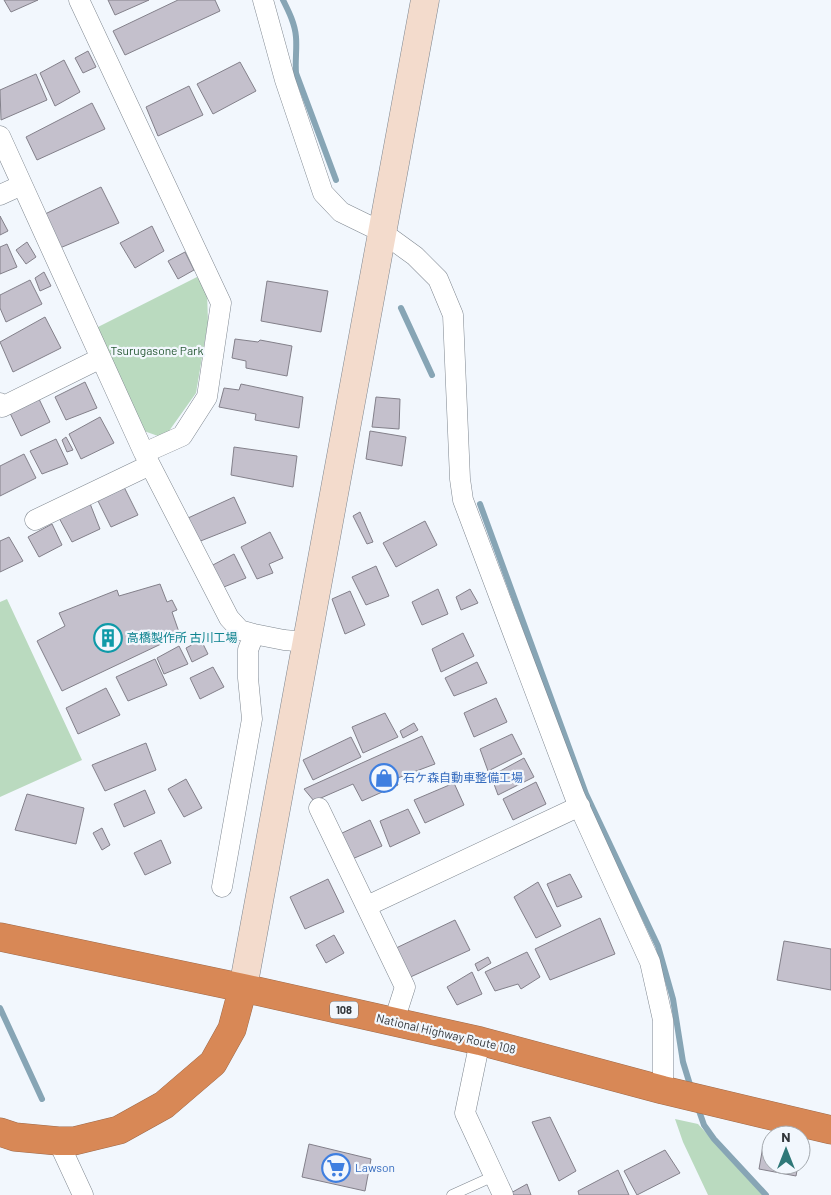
<svg xmlns="http://www.w3.org/2000/svg" width="831" height="1195" font-family="Barlow,'Noto Sans JP',sans-serif">
  <rect width="100%" height="100%" fill="#f2f7fd"/>
  <path fill="#badabf" d="M197 277 207 292 208 322 196 393 169 431 158 436 144 431 96 328Z
    M7 599 82 760 0 797V602Z
    M675 1119 698 1124 763 1195H708L683 1142Z"/>
  <g fill="none" stroke-linecap="round" stroke-linejoin="round">
    <path stroke="#87a5b5" stroke-width="6" d="M283 0C289 12 295 24 296 37 297 49 295 61 296 73L336 180
      M401 308 432 375
      M480 504 586 794 658 946 673 999 683 1062 691 1088
      M0 1008 42 1099
      M697 1105 704 1125 714 1139 766 1195"/>
  </g>
  <path fill="#c4c0cc" stroke="#83808a" d="M4 0H38L11 12Z
    M108 0H149L115 15Z
    M178 0H215L220 11 125 55 113 31Z
    M88 51 96 67 83 73 75 58Z
    M64 60 80 92 55 106 40 73Z
    M240 62 256 91 213 114 197 84Z
    M36 74 47 100 1 120 0 90Z
    M189 86 203 115 158 136 146 107Z
    M92 103 105 129 37 160 26 137Z
    M101 187 119 223 60 248 43 215Z
    M0 216 8 231 0 235Z
    M152 226 164 251 135 268 120 243Z
    M27 242 36 257 26 264 16 250Z
    M7 244 17 267 0 274V247Z
    M185 252 194 270 178 279 168 261Z
    M44 272 51 286 40 291 35 278Z
    M30 280 42 304 6 322 0 308V295Z
    M267 281 328 291 321 332 261 321Z
    M45 317 61 348 13 372 0 342Z
    M235 339 258 342 260 340 292 346 287 376 246 368V361L232 358Z
    M85 382 97 408 66 420 55 397Z
    M241 384 303 397 299 428 255 420 256 414 219 407 224 388 239 390Z
    M376 397 400 399 399 429 372 427Z
    M39 399 50 422 21 436 10 413Z
    M100 417 114 443 81 459 69 434Z
    M370 431 406 437 402 466 366 459Z
    M66 437 73 450 67 452 62 440Z
    M56 439 68 464 42 474 30 451Z
    M234 447 297 456 293 487 231 475Z
    M24 454 36 478 0 496V466Z
    M123 485 138 515 111 527 97 499Z
    M234 497 246 523 198 542 188 518Z
    M89 501 100 529 72 542 58 516Z
    M360 512 373 542 367 544 353 516Z
    M425 521 437 545 396 567 383 543Z
    M52 524 62 545 39 557 28 537Z
    M270 532 283 558 269 564 273 573 257 579 241 547Z
    M9 537 23 561 0 572V541Z
    M234 554 246 578 219 589 209 567Z
    M376 566 389 596 366 605 352 577Z
    M160 584 167 602 172 600 177 610 172 612 180 635 62 691 37 641 65 626 59 613 117 590 119 596Z
    M438 589 448 614 422 625 412 602Z
    M470 589 478 603 461 610 456 597Z
    M350 591 365 625 345 634 332 599Z
    M463 633 474 656 441 672 432 649Z
    M201 640 208 654 192 662 186 648Z
    M179 646 188 664 164 674 157 658Z
    M155 659 167 685 128 701 116 677Z
    M477 662 487 683 454 696 445 678Z
    M213 667 224 687 200 699 190 678Z
    M106 688 120 715 78 734 66 708Z
    M496 698 507 722 474 737 464 713Z
    M385 713 398 737 363 753 352 727Z
    M414 723 418 730 403 738 400 731Z
    M512 734 522 754 488 771 480 749Z
    M422 736 435 764 395 779 398 785 362 801 353 784 314 801 304 789Z
    M351 737 361 757 313 780 303 760Z
    M146 743 156 770 105 791 92 765Z
    M524 758 534 777 498 795 491 776Z
    M186 779 202 808 184 817 168 789Z
    M536 782 546 804 513 820 503 799Z
    M454 783 464 805 425 823 414 800Z
    M145 790 155 813 124 827 114 804Z
    M27 794 84 808 76 844 15 830Z
    M408 809 420 833 390 847 380 821Z
    M370 820 382 846 350 860 340 834Z
    M102 828 110 845 102 850 93 833Z
    M161 840 171 863 145 875 134 853Z
    M570 874 582 897 557 907 547 884Z
    M328 879 344 912 305 929 290 897Z
    M538 882 561 926 536 938 514 897Z
    M600 918 615 954 550 980 535 949Z
    M455 920 470 950 406 979 394 949Z
    M334 935 344 953 326 963 316 945Z
    M784 941 831 949V990L777 980Z
    M527 952 540 977 521 989 518 984 495 991 485 972Z
    M488 957 491 963 478 971 475 964Z
    M472 972 482 994 457 1005 447 987Z
    M550 1117 576 1171 559 1181 532 1122Z
    M309 1144 371 1159 365 1191 302 1177Z
    M763 1146 771 1147V1165H798L796 1176 759 1169Z
    M665 1150 680 1173 637 1195 624 1171Z
    M618 1170 629 1195H579L578 1191Z
    M527 1184 531 1195H510L509 1194Z"/>
  <g fill="none" stroke-linecap="round" stroke-linejoin="round">
    <defs>
      <path id="lane" d="M452 1195 494 1176"/>
      <path id="street" d="M79 0 221 303 207 397 182 436 144 453
        M263 0 285 80 323 193 341 212 382 232 415 256 438 279 453 315 460 479 463 500 575 797 650 962 663 1020V1090
        M0 136 144 453 229 618 240 630 254 634 248 650V678L252 719 222 887
        M0 195 22 185
        M0 403 2 407 101 358
        M35 520 150 465
        M254 634 284 640 307 642
        M319 808 405 987 394 1021
        M367 906 580 806
        M480 1041 465 1113 503 1195
        M58 1141 83 1195"/>
      <path id="secondary" d="M243 988 425 0"/>
      <path id="highway" d="M0 937 243 988 480 1041 663 1090 831 1130
        M0 1132 15 1137 58 1141H74L119 1130 164 1105 213 1063 232 1029 243 988"/>
    </defs>
    <use href="#lane" stroke="#7e868f" stroke-width="11"/>
    <use href="#street" stroke="#7e868f" stroke-width="21"/>
    <use href="#secondary" stroke="#7e868f" stroke-width="29"/>
    <use href="#highway" stroke="#9e6b4c" stroke-width="29"/>
    <use href="#lane" stroke="#fff" stroke-width="10"/>
    <use href="#street" stroke="#fff" stroke-width="20"/>
    <use href="#secondary" stroke="#f3dbcc" stroke-width="28"/>
    <use href="#highway" stroke="#d88856" stroke-width="28"/>
  </g>
  <defs>
    <symbol id="building-ring" viewBox="-11 -11 22 22"><circle r="9.5" fill="#f2f7fd" stroke="#0f9aa8" stroke-width="1.5"/><path d="M-4-6H4V6H1V3H-1V6H-4ZM-2.5-4.3h1.7v1.8h-1.7ZM.8-4.3h1.7v1.8H.8ZM-2.5-1h1.7V.8h-1.7ZM.8-1h1.7V.8H.8Z" fill="#0f9aa8"/></symbol>
    <symbol id="shop-ring" viewBox="-11 -11 22 22"><circle r="9.5" fill="#f2f7fd" stroke="#3f7fe0" stroke-width="1.5"/><path d="M-5-2.5h2.3a2.7 3.5 0 0 1 5.4 0H5L5.5 6h-11ZM-1.5-2.5h3a1.5 2.3 0 0 0-3 0Z" fill="#3f7fe0"/></symbol>
    <symbol id="supermarket-ring" viewBox="-11 -11 22 22"><circle r="9.5" fill="#f2f7fd" stroke="#3f7fe0" stroke-width="1.5"/><path d="M-6-5.5h2.5l.6 2H6L4.5 2H-2.5L-4.4-4H-6ZM-1.5 3.2a1.3 1.3 0 1 0 .1 0ZM3 3.2a1.3 1.3 0 1 0 .1 0Z" fill="#3f7fe0"/></symbol>
  </defs>
  <g fill-rule="evenodd">
    <use href="#building-ring" x="92" y="622" width="32" height="32"/>
    <use href="#shop-ring" x="368" y="762" width="32" height="32"/>
    <use href="#supermarket-ring" x="320" y="1152" width="32" height="32"/>
  </g>
  <g text-anchor="middle" stroke-width="4.5" stroke-linejoin="round" paint-order="stroke">
    <rect fill="#f2f7fd" stroke="#6c7074" stroke-width="1" x="330" y="1001.5" width="28" height="17" rx="4"/>
    <g font-size="11" font-weight="bold" fill="#32363a">
      <text x="344" y="1014">108</text>
    </g>
    <g font-size="12" fill="#275934" stroke="#f2f7fd">
      <text x="157" y="355">Tsurugasone Park</text>
    </g>
    <g font-size="12" fill="#0d838f" stroke="#f2f7fd" text-anchor="start">
      <text x="127" y="642">高橋製作所 古川工場</text>
    </g>
    <g font-size="12" fill="#366cbe" stroke="#f2f7fd" text-anchor="start">
      <text x="403" y="782">石ケ森自動車整備工場</text>
      <text x="355" y="1172">Lawson</text>
    </g>
    <g font-size="12" fill="#32363a" stroke="#f2f7fd">
      <text transform="translate(446 1034) rotate(13)" y="4">National Highway Route 108</text>
    </g>
  </g>
  <g transform="translate(786 1150)"><circle r="24" fill="#f2f7fd" stroke="#a5aaaf"/>
  <path d="M0-4L9 19L0 12L-9 19Z" fill="#2f7878"/>
  <text y="-8" font-size="14" font-weight="bold" text-anchor="middle" fill="#32363a">N</text>
  </g>
</svg>
